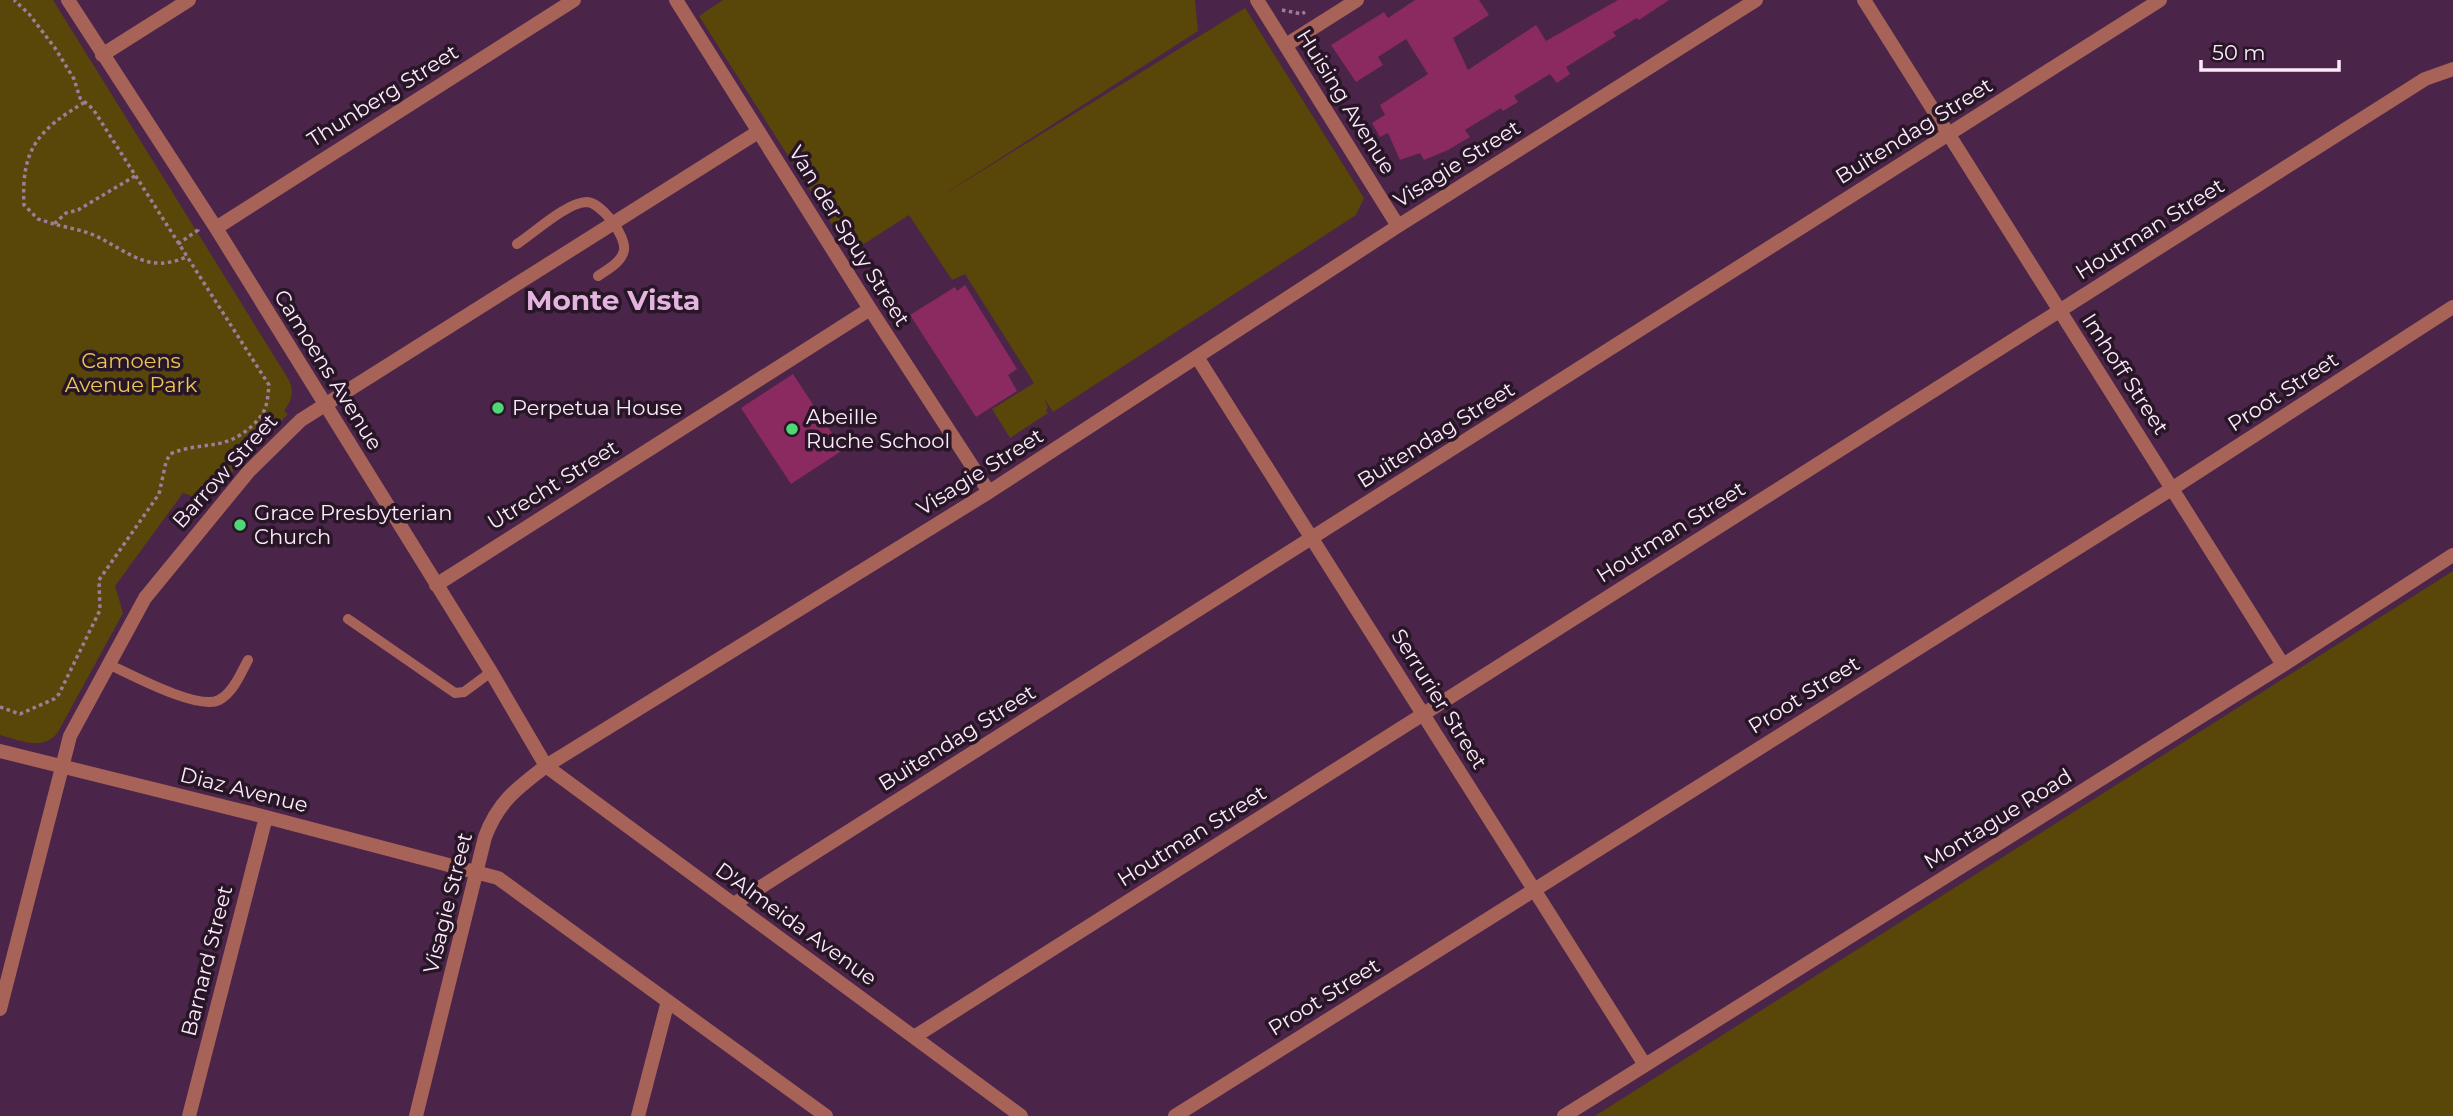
<svg xmlns="http://www.w3.org/2000/svg" width="2453" height="1116" font-family="Montserrat,sans-serif">
  <rect width="100%" height="100%" fill="#4b2449"/>
  <path fill="#594609" d="M0 0H53L289 380C294 392 292 400 284 411L288 414 205 501 183 493 115 586 123 613 58 732C44 752 19 740 0 735Z
    M723 0H1195L1198 31 935 200 1245 8 1364 198 1356 215 1053 412 1044 398 1048 408 1046 410 1048 413 1010 438 992 409 1034 383 965 274 952 280 909 215 850 253 699 16Z
    M2453 571V1116H1595Z"/>
  <path fill="#8a2a61" d="M1415 0H1479L1489 15 1453 38 1468 70 1536 25 1546 41 1618 0H1669L1639 20 1637 18 1613 32 1616 36 1566 67 1570 74 1557 83 1550 74 1514 96 1518 102 1503 111 1501 108 1465 130 1470 137 1448 150 1424 160 1420 153 1400 160 1388 133 1380 137 1372 123 1385 115 1380 105 1428 74 1406 39 1378 57 1383 65 1356 82 1331 45 1384 12 1388 18Z
    M965 285 1017 369 1008 375 1017 391 976 417 910 315 955 287 957 291Z
    M793 374 843 450 791 484 741 408Z"/>
  <g fill="none" stroke-linecap="round" stroke-linejoin="round">
    <path stroke="#9c7e9a" stroke-width="3.5" stroke-dasharray="3.5 3.5" stroke-linecap="butt" d="M1282 10 1302 14 1305 12
      M135 176 78 210 66 213 54 224C68 228 83 230 96 236 129 252 148 274 186 257
      M54 224 38 219 24 205C21 149 38 130 85 102
      M178 244 198 230 197 228
      M0 707 20 714 54 699 59 694 100 610 99 580 159 494 166 462 170 454C202 440 223 453 253 425 267 411 267 405 269 385L93 109 80 98 74 79 55 48 29 14 14 0"/>
    <path stroke="#a86359" stroke-width="10" d="M517 244C534 233 566 203 586 202 601 202 626 235 624 250 622 262 607 270 598 276
      M348 619 455 693 464 692 491 672
      M108 664C130 674 198 711 219 700 233 693 241 673 248 660"/>
    <path stroke="#a86359" stroke-width="14" d="M68 0 216 228 491 672 546 766 1021 1116
      M676 0 870 309 989 492
      M1257 0 1398 226
      M1864 0 2283 665
      M1286 45 1357 0
      M102 55 189 0
      M216 228 574 0
      M1197 357 1645 1065
      M436 585 870 309
      M0 751 266 817 498 878 826 1116
      M734 904 2160 0
      M0 1009 70 736 145 598 249 471 301 420 758 132
      M914 1037 2425 79 2453 69
      M189 1116 266 817
      M416 1116 485 837C498 802 517 788 546 766L989 492 1398 226 1756 0
      M638 1116 668 1001
      M1175 1116 2173 488 2453 307
      M1564 1116 2283 665 2453 555"/>
  </g>
  <g fill="#4fd675" stroke="#271626" stroke-width="2.5">
    <circle cx="498" cy="408" r="7"/>
    <circle cx="792" cy="429" r="7"/>
    <circle cx="240" cy="525" r="7"/>
  </g>
  <g text-anchor="middle" stroke-width="7" stroke-linejoin="round" paint-order="stroke">
    <g font-size="21" fill="#feeafc" stroke="#271626">
      <text transform="translate(383 96) rotate(-32)" y="7">Thunberg Street</text>
      <text transform="translate(1346 102) rotate(58)" y="7">Huising Avenue</text>
      <text transform="translate(1914 131) rotate(-32)" y="7">Buitendag Street</text>
      <text transform="translate(1457 164) rotate(-32)" y="7">Visagie Street</text>
      <text transform="translate(2150 229) rotate(-32)" y="7">Houtman Street</text>
      <text transform="translate(849 236) rotate(58)" y="7">Van der Spuy Street</text>
      <text transform="translate(328 370) rotate(58)" y="7">Camoens Avenue</text>
      <text transform="translate(2125 374) rotate(57)" y="7">Imhoff Street</text>
      <text transform="translate(2283 392) rotate(-33)" y="7">Proot Street</text>
      <text transform="translate(1436 435) rotate(-32)" y="7">Buitendag Street</text>
      <text transform="translate(225 471) rotate(-48)" y="7">Barrow Street</text>
      <text transform="translate(980 472) rotate(-32)" y="7">Visagie Street</text>
      <text transform="translate(553 485) rotate(-32)" y="7">Utrecht Street</text>
      <text transform="translate(1671 532) rotate(-32)" y="7">Houtman Street</text>
      <text transform="translate(1804 695) rotate(-32)" y="7">Proot Street</text>
      <text transform="translate(1439 699) rotate(58)" y="7">Serrurier Street</text>
      <text transform="translate(957 738) rotate(-32)" y="7">Buitendag Street</text>
      <text transform="translate(244 790) rotate(14)" y="7">Diaz Avenue</text>
      <text transform="translate(1998 819) rotate(-32)" y="7">Montague Road</text>
      <text transform="translate(1192 836) rotate(-32)" y="7">Houtman Street</text>
      <text transform="translate(448 903) rotate(-76)" y="7">Visagie Street</text>
      <text transform="translate(796 924) rotate(36)" y="7">D'Almeida Avenue</text>
      <text transform="translate(207 961) rotate(-76)" y="7">Barnard Street</text>
      <text transform="translate(1324 997) rotate(-32)" y="7">Proot Street</text>
    </g>
    <g font-size="21" fill="#eec654" stroke="#271626">
      <text x="131" y="368">Camoens<tspan x="131" dy="24">Avenue Park</tspan></text>
    </g>
    <g font-size="21" fill="#feeafc" stroke="#271626" text-anchor="start">
      <text x="512" y="415">Perpetua House</text>
      <text x="806" y="424">Abeille<tspan x="806" dy="24">Ruche School</tspan></text>
      <text x="254" y="520">Grace Presbyterian<tspan x="254" dy="24">Church</tspan></text>
    </g>
    <g font-size="28" font-weight="bold" fill="#e4b3df" stroke="#271626">
      <text x="613" y="310">Monte Vista</text>
    </g>
  </g>
  <path d="M2201 60v10h138v-10" fill="none" stroke="#feeafc" stroke-width="3.5"/>
  <text x="2212" y="60" font-size="21" fill="#feeafc" stroke="#271626" stroke-width="5" paint-order="stroke">50 m</text>
</svg>
